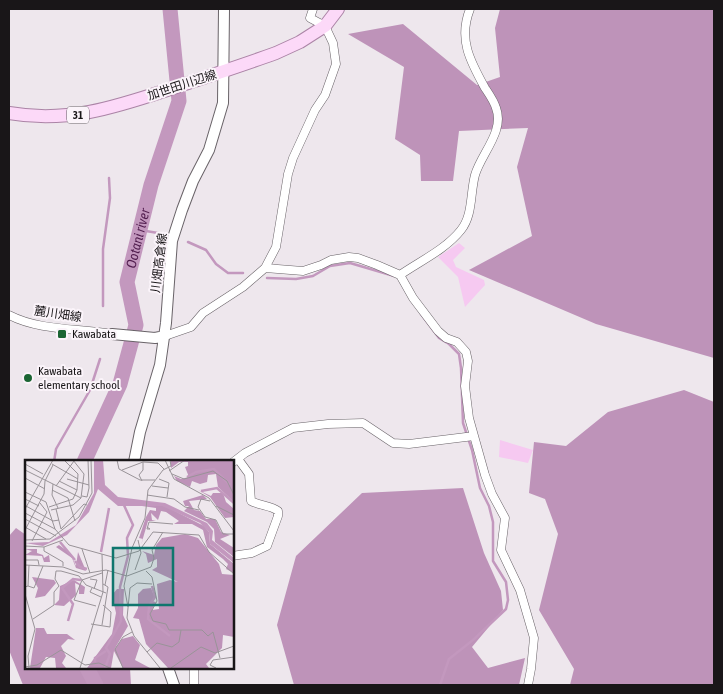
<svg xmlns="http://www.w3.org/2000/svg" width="723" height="694" font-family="'Asap Condensed','Noto Sans JP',sans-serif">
  <rect width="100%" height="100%" fill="#eee7ed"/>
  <path fill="#f6c9f1" d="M459 243 465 248 453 260 456 267 484 280 485 285 465 307 458 277 438 257Z
    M500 440 533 450 528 463 499 457Z"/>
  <path fill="#be93b9" d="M500 9H714V358L596 324 469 270 532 236 517 167 528 128 459 131 453 181H421L420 155 395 139 404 67 348 34 403 24 477 85 500 77 495 28Z
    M684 390 714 402V685H570L574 669 539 610 558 534 545 499 529 493 534 442 566 446 608 412Z
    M463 488 484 553 501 591 503 610 472 647 488 668 525 658 519 685H294L277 625 296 556 362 493Z
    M16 528 26 535V668H130L131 685H23L9 650V536Z"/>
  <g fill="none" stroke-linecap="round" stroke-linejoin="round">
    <path stroke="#c398be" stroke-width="2.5" d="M140 230 158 233
      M188 242 206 250 216 264 228 273H243
      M267 278 296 279 313 276 330 266 350 263 394 276
      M103 306V249L110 198 109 178
      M421 314 439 338 449 344 459 354 461 368 463 423 472 450 480 488 489 506 493 522V561L506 582 508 600 506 609 473 640 449 659 440 685
      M54 462 56 449 90 390 100 359"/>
    <g stroke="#c398be" stroke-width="15">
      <path id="s1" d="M84 462 120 384 136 325 127 282 151 185 179 101 170 9"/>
      <path d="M87 668 96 685"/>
    </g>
    <defs>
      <path id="minor" d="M265 268 303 271 321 265 331 260 349 257 358 258 377 265 400 275 413 298 438 331 446 338 457 342 466 352 468 361 465 386 469 418 485 475 492 494 505 518 501 550 520 590 534 638 531 669 528 685
        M400 275C420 261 445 250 461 230 473 215 470 194 475 175 481 154 505 131 496 108 494 101 489 94 485 88 470 61 458 39 470 9
        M9 315C40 331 78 328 112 334
        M165 336 191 327 203 313 243 287 265 268 276 247 288 174 293 158 315 110 325 95 336 64 333 43 325 26 310 18 313 9
        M232 463 245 453 293 428 328 424 363 423 393 443 409 444 474 436
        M232 556 252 553 267 546 278 516V511C271 505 260 506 251 501L249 474 238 459
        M194 668V685"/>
      <path id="tertiary" d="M112 334 155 338 165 336
        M134 462 140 432 160 365 166 323 172 241 182 210 193 181 209 150 223 103 224 9
        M168 668 174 685"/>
      <path id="primary" d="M9 113C66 123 113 108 167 90 203 78 240 66 276 53L300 42 325 26 338 9"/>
    </defs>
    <use href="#minor" stroke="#696368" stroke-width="9"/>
    <use href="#tertiary" stroke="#696368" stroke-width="12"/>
    <use href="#primary" stroke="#ab84a6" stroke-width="14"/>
    <use href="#minor" stroke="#fff" stroke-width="8"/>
    <use href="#tertiary" stroke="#fff" stroke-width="10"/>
    <use href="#primary" stroke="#fcd9f8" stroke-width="12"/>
  </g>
  <g fill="#1b6533" stroke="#fbf4fa" stroke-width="2">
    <rect x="57" y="329" width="10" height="10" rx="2.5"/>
    <circle cx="28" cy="378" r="5"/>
  </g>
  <g text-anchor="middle" stroke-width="4" stroke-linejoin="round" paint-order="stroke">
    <rect fill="#fbf4fa" stroke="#5d595c" stroke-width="1" x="67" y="106.5" width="22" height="17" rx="4"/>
    <g font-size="11" font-weight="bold" fill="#191618">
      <text x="78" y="119">31</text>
    </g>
    <g font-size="12" fill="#191618" stroke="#fbf4fa">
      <text transform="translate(182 85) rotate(-18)" y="4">加世田川辺線</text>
      <text transform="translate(159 263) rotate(-83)" y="4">川畑高倉線</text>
      <text transform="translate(58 314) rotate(8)" y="4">麓川畑線</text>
    </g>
    <g font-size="12" fill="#191618" stroke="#fbf4fa" text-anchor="start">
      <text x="72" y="338">Kawabata</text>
      <text x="38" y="375">Kawabata<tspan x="38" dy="14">elementary school</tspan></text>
    </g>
    <g font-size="14" font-style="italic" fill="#511d4e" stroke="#fbf4fa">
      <text dy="5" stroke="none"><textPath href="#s1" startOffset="236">Ootani river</textPath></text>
    </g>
  </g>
  <g transform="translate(25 460)">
    <rect width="209" height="209" fill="#eee7ed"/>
    <path d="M146 0H209V42L193 27 191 14 183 15 182 22 175 24 167 21 165 27 152 21 149 16 156 19 164 17 160 7 163 6V2H154L146 8ZM173 30 186 36 188 33H198L201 42 209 49V57L200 58 185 37ZM178 35 182 39 164 41 169 50 175 51 181 59H190L196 72 205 75 195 79 209 88V97L190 82 189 69 182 62 159 51 164 46H160L158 41ZM138 45 179 66 184 72 185 84 209 104V113L201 109 203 104 198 99 182 87 178 70 167 64H149L154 61 141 52 136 51 133 60 126 53 127 60 131 61H123L116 85 118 79 114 78 121 57 125 50 131 51V48L117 46ZM160 74 173 78 194 104 197 114 209 115V177L198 175 197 188 181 204 184 208H143L121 184 114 159 108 158 113 148V134L118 129 126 128 130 138 127 141 131 142 127 150 134 149 132 124 145 120 153 122 127 110 132 107V99L123 103 121 94 117 91 129 95 131 85 137 78ZM34 85 45 93 51 106 53 92 61 111 51 108 47 98 31 87ZM0 89H12V93L18 95 19 98 24 95 25 102H19L17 96 0 95 7 91ZM7 117 29 120 31 123 20 136 10 138 13 128ZM49 120 60 127 59 134H54V125L50 123 51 135 48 138 39 146 29 145 34 140 35 126ZM92 129H99L98 155 103 166 89 190 97 179 108 176 115 185 110 200 125 208H98L89 191 86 208H62L87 174 91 153 87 135ZM11 168H19L22 174H42L50 180 43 179 36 186 41 196 37 203 41 208H31L30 198 21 197 15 208H5Z" fill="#be93b9"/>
    <path d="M69 0H78L80 25 93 37 140 43 182 63 188 71 187 80 209 98V103L185 84 184 72 175 63 137 46H93L73 29 64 52 42 75 18 86 0 83 24 82 51 65 69 33Z" fill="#c398be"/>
    <path fill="none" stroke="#c398be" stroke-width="2.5" d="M162 17 171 12 189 9 205 25M176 31 192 28 209 43M35 82 50 100M76 92 84 48M50 101 55 107 62 109M127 126 130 137 124 146 123 159 145 176M43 161 48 144 37 128 48 119 56 120M70 202V198L81 191M80 208 85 194 81 188 96 161 95 127 103 96 102 78 108 65 98 43"/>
    <path fill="none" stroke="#999398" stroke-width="1" d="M92 0 94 9 115 20H130M140 0 149 19 184 38 209 71M0 4 18 14M27 4 53 19M0 10 56 38M97 10 118 2 133 3 139 9M144 11 160 0M147 14 159 19 188 11 202 21 209 35M0 18 20 29M42 19 64 25M134 19 144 23 142 37M34 21 52 30M117 21 114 15 118 10V2M28 24 27 35 33 48M31 26 49 1M127 26 143 28M27 30 43 38 50 61M0 32 21 42 30 69M122 35 149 39 160 47 174 50M57 36 62 37 64 28 63 0M0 39 14 46M185 41 176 39 173 47 180 57 191 60 198 74H209M1 46 28 61 34 60M191 46 209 55M24 47 48 39 52 30 53 14 39 0M0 49 28 0M31 49 36 69M26 50 48 45 56 38 59 14 48 0M0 53 30 69 44 85 91 98 114 91 128 72 174 75 184 92 209 114M0 59 31 76M0 67 21 79M122 67 125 69H122L124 62 148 64M36 69 59 44 62 45M0 70 19 34 20 21 28 5M0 80 25 79 54 57 67 33 66 0M7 81 22 52 15 43M0 86 19 87 38 80M19 87V91L38 102V106M57 89 65 113M0 100H13L14 105M0 105 38 107 58 114 81 110 102 116 126 107 129 98 127 90 138 72M110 110 116 93 113 80M36 111 54 116 61 125 81 133M121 111 127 117 132 141 125 154 128 161 141 164 144 170H177L183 176 188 172 195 198M65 119 72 120 69 129M127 124 112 123 105 128 102 158 109 176 135 208M80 125 83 110M3 126 9 128 18 106M0 127 3 126 4 105M67 128 65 132 76 137M0 134 10 169 3 196 4 208M71 146 49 140 57 120 77 113M103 147 99 126 107 88 120 58 123 30 138 10 146 6 145 0M8 159 29 145V132L34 126 30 119 31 111H36M66 164 85 167 86 152 78 145M77 165 83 127 78 124M122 192 132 183 147 187 154 182 156 170M0 207 12 205 36 190 60 205 74 203 85 208M55 208 78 132 77 94M98 208 90 189 98 177 107 172M146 208 176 187 190 193 209 186M191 208 185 205 188 200 209 197"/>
    <path fill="#0f766e" fill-opacity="0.15" stroke="#0f766e" stroke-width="2.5" d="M88 88H148V145H88Z"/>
    <rect width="209" height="209" fill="none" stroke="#191618" stroke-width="2.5"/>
  </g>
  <rect width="723" height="694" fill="none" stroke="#191618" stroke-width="20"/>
</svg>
